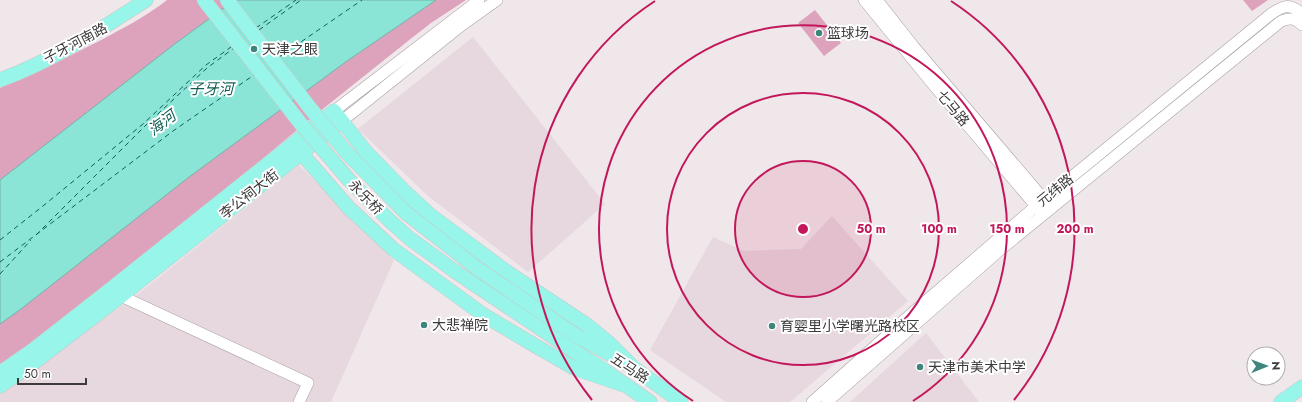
<svg xmlns="http://www.w3.org/2000/svg" width="1302" height="402" font-family="Jost,'Noto Sans SC',sans-serif">
  <rect width="100%" height="100%" fill="#efe7ea"/>
  <path fill="#e7d7de" d="M473 37 605 204 528 272 428 196 358 129Z
    M299 165 394 260 331 402H0V394L142 291Z
    M832 216 908 301 790 402H726L650 350 713 237 744 251 801 249Z
    M926 333 979 402H850Z"/>
  <path fill="#dda3bd" d="M167 0H466L431 23 413 37 309 120 230 186 17 355 0 366V88C36 73 70 56 105 38 127 26 148 15 167 0Z
    M1243 0H1268L1252 11Z
    M815 10 841 43 824 56 798 23Z"/>
  <path fill="#8be5d7" stroke="#74b2a8" d="M235 0H436L347 61 189 177 21 309 0 324V180L176 43Z"/>
  <g fill="none" stroke-linecap="round" stroke-linejoin="round">
    <path stroke="#125e55" stroke-width="1" stroke-dasharray="5 4" stroke-linecap="butt" d="M256 28 296 0
      M259 30 301 0
      M279 57 362 0
      M36 235 144 127 207 68 234 48
      M0 240 43 206 143 124 206 65 231 47
      M0 262 173 131 254 75
      M0 274 31 240"/>
    <defs>
      <path id="minor" d="M864 0 931 82 1040 211
        M877 0 914 47 1048 204
        M334 111 479 0
        M342 121 462 25 497 0
        M121 296 308 383 299 402
        M812 402 919 307 1036 206 1271 14C1284 5 1290 3 1302 14
        M827 402 1000 250 1280 22C1289 17 1295 18 1302 25"/>
      <path id="major" d="M0 80C52 61 100 30 146 0
        M296 147 348 207 393 249 482 314 534 345 574 368 624 385
        M577 336 634 368 681 402
        M571 349 604 370 650 402
        M0 373 33 350 111 289 334 111 366 152 403 190 430 215 507 272 587 325 609 343 634 368
        M0 386 36 361 121 296 338 124
        M1281 402 1302 387"/>
    </defs>
    <use href="#minor" stroke="#a9a2a5" stroke-width="12"/>
    <use href="#major" stroke="#c9c8c8" stroke-width="15"/>
    <use href="#minor" stroke="#fff" stroke-width="11"/>
    <use href="#major" stroke="#98f5ea" stroke-width="14"/>
    <defs>
      <path id="major-bridge" d="M204 0 301 124 349 180 390 221 409 238 453 270 571 349
        M227 0 310 108 346 152 406 213 478 269 577 336"/>
    </defs>
    <use href="#major-bridge" stroke="#c9c8c8" stroke-width="15" stroke-linecap="butt"/>
    <use href="#major-bridge" stroke="#98f5ea" stroke-width="14"/>
  </g>
  <circle cx="803" cy="229" r="68" fill="#c2185b" fill-opacity=".12"/>
  <g fill="none" stroke="#c2185b" stroke-width="2">
    <circle cx="803" cy="229" r="68"/>
    <circle cx="803" cy="229" r="136"/>
    <path d="M693 401A204 204 0 1 1 913 401"/>
    <path d="M592 400A272 272 0 0 1 655 1M951 1A272 272 0 0 1 1014 400"/>
  </g>
  <g fill="#40857b" stroke="#fff" stroke-width="1.5">
    <circle cx="819" cy="33" r="4"/>
    <circle cx="254" cy="49" r="4"/>
    <circle cx="424" cy="325" r="4"/>
    <circle cx="772" cy="326" r="4"/>
    <circle cx="920" cy="367" r="4"/>
  </g>
  <g text-anchor="middle" stroke-width="4" stroke-linejoin="round" paint-order="stroke">
    <g font-size="14" fill="#3d3a3b" stroke="#fff" text-anchor="start">
      <text x="827" y="38">篮球场</text>
      <text x="262" y="54">天津之眼</text>
      <text x="432" y="330">大悲禅院</text>
      <text x="780" y="331">育婴里小学曙光路校区</text>
      <text x="928" y="372">天津市美术中学</text>
    </g>
    <g font-size="14" fill="#3d3a3b" stroke="#fff">
      <text transform="translate(75 43) rotate(-28)" y="5">子牙河南路</text>
      <text transform="translate(953 108) rotate(50)" y="5">七马路</text>
      <text transform="translate(1055 190) rotate(-39)" y="5">元纬路</text>
      <text transform="translate(249 194) rotate(-38)" y="5">李公祠大街</text>
      <text transform="translate(366 197) rotate(46)" y="5">永乐桥</text>
      <text transform="translate(630 368) rotate(33)" y="5">五马路</text>
    </g>
    <g font-size="15" font-style="italic" fill="#125e55" stroke="#fff">
      <text x="211" y="94">子牙河</text>
      <text transform="translate(162 123) rotate(-37)" y="5">海河</text>
    </g>
  </g>
  <circle cx="803" cy="229" r="6" fill="#c2185b" stroke="#fff" stroke-width="2"/>
  <g font-size="12" text-anchor="middle" font-weight="bold" fill="#c2185b" stroke="#fff" stroke-width="4" stroke-linejoin="round" paint-order="stroke">
    <text x="871" y="233">50 m</text>
    <text x="939" y="233">100 m</text>
    <text x="1007" y="233">150 m</text>
    <text x="1075" y="233">200 m</text>
  </g>
  <g transform="translate(1266 366) rotate(89)"><circle r="19" fill="#ffffff" stroke="#b1b0b1"/>
  <path d="M0-3L7 15L0 10L-7 15Z" fill="#40857b"/>
  <text y="-6" font-size="11" font-weight="bold" text-anchor="middle" fill="#3d3a3b">N</text>
  </g>
  <path d="M18 378v6h68v-6" fill="none" stroke="#3d3a3b" stroke-width="2"/>
  <text x="24" y="378" font-size="12" fill="#3d3a3b" stroke="#ffffff" stroke-width="3" paint-order="stroke">50 m</text>
</svg>
